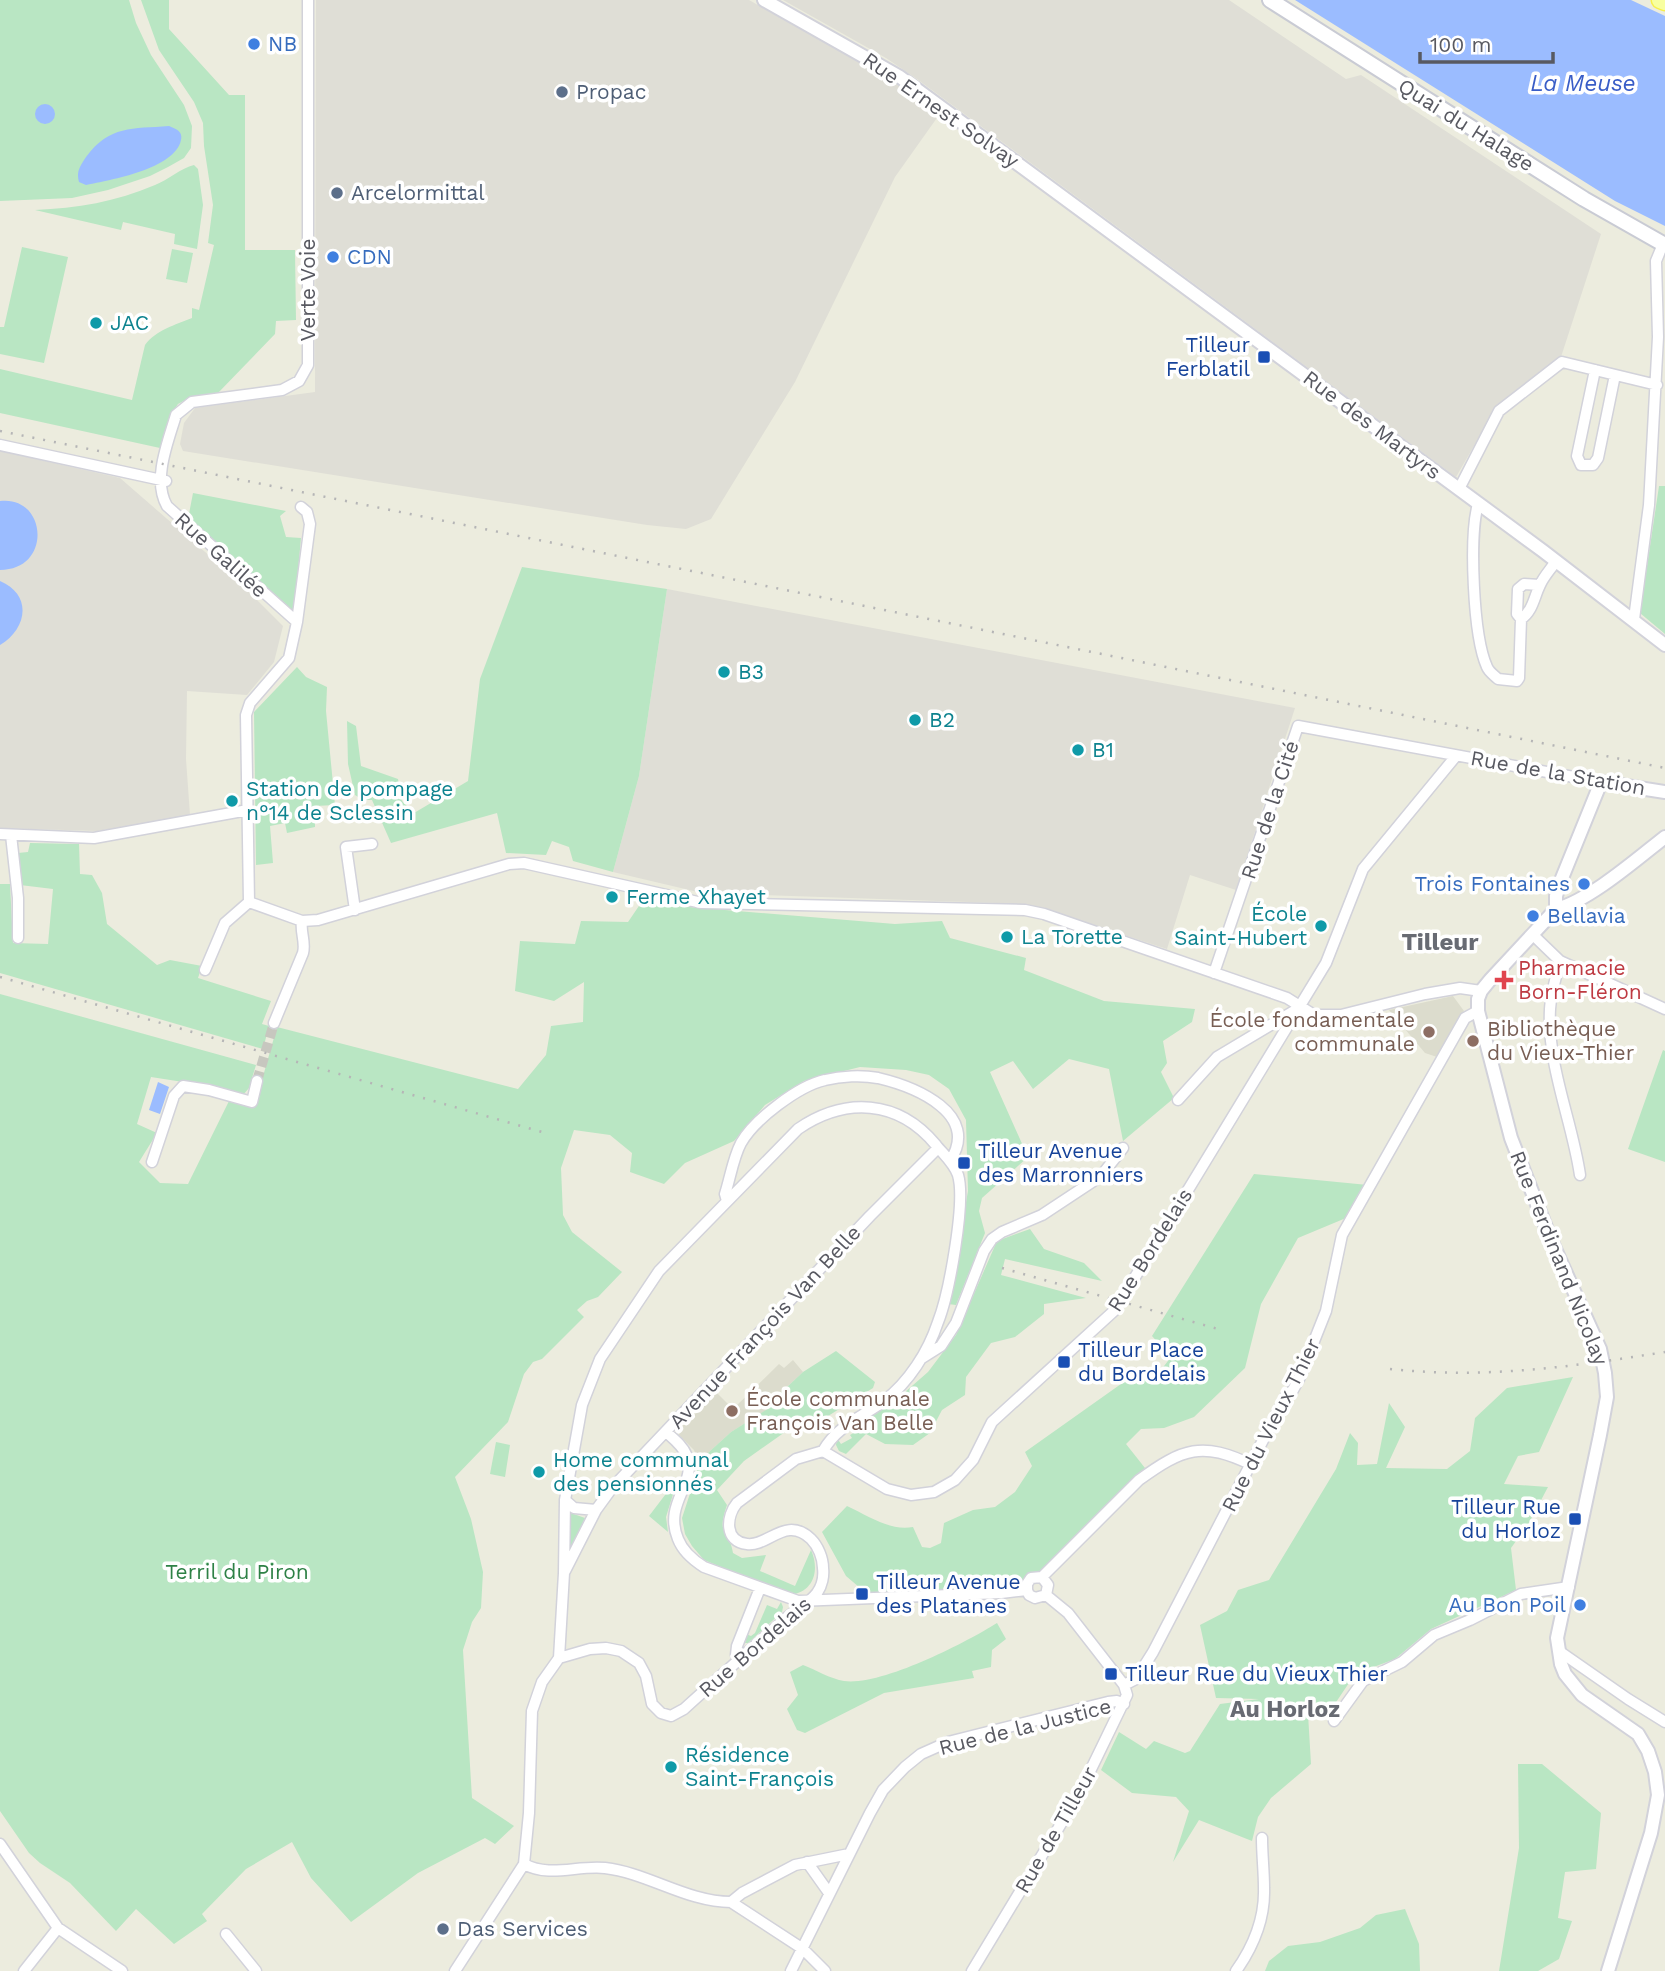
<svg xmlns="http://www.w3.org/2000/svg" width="1665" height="1971" font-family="'Work Sans',sans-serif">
  <rect width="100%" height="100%" fill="#ececde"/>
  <path fill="#dfded6" d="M316 0H749L889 79 939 115 895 177 795 382 711 519 686 529 647 525 183 451 180 444 184 423 195 408 315 392Z
    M783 0H1229L1346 79 1361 75 1601 234 1561 357 1494 411 1456 477 917 79 886 58Z
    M0 451 120 478 235 578 283 626 274 662 247 695 187 691 186 759 190 815 97 831 0 828Z
    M667 589 1295 708 1236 890 1190 875 1167 949 1042 908 998 903 702 893 613 872 639 776Z"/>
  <path fill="#dcdccd" d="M1453 996 1464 1011 1437 1057 1425 1053 1389 1010Z
    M793 1360 803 1372 772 1401 775 1405 731 1432 698 1462 694 1450 679 1435 680 1428 715 1391 733 1409 779 1364 784 1368Z"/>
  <path fill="#b9e6c3" d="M0 0H129L136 23 151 55 184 105 192 126 191 148 184 158 168 167 150 176 108 190 72 198 0 201Z
    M141 0H169V29L229 95H245V250H295L296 320 276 321 275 334 218 393 191 397 178 404 172 413 160 448 0 413V369L132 400 145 345C156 330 175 325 192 318V308L199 310 214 245 208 243 213 205 204 146 203 123 194 102 159 50Z
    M194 165 198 169 203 205 197 249 174 244 175 234 123 222 121 230 35 210C77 208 116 202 155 185 168 180 181 168 194 165Z
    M22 247 68 257 44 363 0 354V327H4Z
    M172 249 193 253 187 283 166 279Z
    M1659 486H1665V634L1640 613Z
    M193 493 286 511 280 516 286 537 301 538 294 615 188 519Z
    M522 567 667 589 639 776 613 872 573 861 569 847 552 841 546 855 506 853 497 813 391 843 372 800H363L355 795 348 764 347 721 356 726 361 766 398 779 402 801 414 813 468 781 480 679Z
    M297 667 306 677 327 687 326 711 335 805 315 806V827L287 833 285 823 270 826 273 863 256 865 254 712Z
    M30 843 79 844 80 874 92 875 102 893 107 924 157 965 170 960 202 966 198 978 271 1001 262 1024 269 1026 263 1049 0 973V884H10L13 943 48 944 53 889 20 885 18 853 28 852Z
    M641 903 895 924 942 921 950 938 1026 958 1024 970 1104 1001 1195 1009 1192 1022 1163 1041 1167 1063 1161 1072 1174 1098 1123 1141 1109 1069 1069 1059 1033 1089 1013 1061 990 1072 1028 1157 982 1198 979 1211 985 1233 956 1305 948 1304 968 1191 966 1120 949 1089 929 1075 906 1070 860 1067 804 1081 765 1105 734 1141 685 1163 664 1184 630 1172 632 1153 610 1135 574 1130 561 1168 563 1215 572 1232 622 1272 598 1297 587 1301 577 1310 584 1317 542 1359 533 1362 524 1374 508 1422 455 1477 471 1519 483 1572 481 1608 472 1622 463 1650 472 1798 514 1826 495 1844 485 1838 418 1873 351 1922 311 1878 292 1842 246 1869 202 1914 207 1921 174 1944 136 1909 116 1931 70 1883 40 1863 29 1853 0 1811V994L256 1065 249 1088 243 1095 196 1084 151 1077 137 1124 157 1133 139 1162 160 1183 188 1184 229 1101 254 1108 277 1027 518 1089 546 1055 551 1026 583 1022 584 982 554 1001 515 991 520 941 575 944 581 921 628 922Z
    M1663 1050 1665 1051V1162L1628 1149Z
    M1254 1174 1368 1185 1346 1218 1298 1238 1261 1304 1245 1368 1194 1417 1164 1428 1141 1429 1126 1444 1145 1468 1042 1572 1028 1573 1020 1585 980 1590 866 1593 846 1576 822 1532 847 1506C869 1516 889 1531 913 1527L922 1547 930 1548 941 1543 944 1523 973 1510 995 1507 1015 1492 1032 1466 1025 1452 1128 1379H1154L1171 1357 1152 1336Z
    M1030 1229 1044 1249 1084 1263 1102 1281 1005 1259 1001 1275 1086 1298 1044 1304V1314L1015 1337 991 1343 966 1377 965 1395 942 1410 930 1433 913 1445 885 1444 866 1434 846 1454 839 1451 836 1445 837 1438 841 1444 852 1438 850 1435 859 1430 857 1426 897 1399 928 1372 956 1335 997 1241Z
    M836 1351 875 1382 873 1388 804 1431 789 1425 785 1432 744 1461 717 1490 727 1505C716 1537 729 1528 733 1553L742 1558 766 1555 760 1571 795 1586 811 1550C820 1570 814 1592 790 1595L704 1560 692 1546 685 1534 682 1518 697 1472 698 1462 731 1432 774 1405 772 1401 803 1372Z
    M1573 1377 1539 1452 1518 1456 1504 1484 1548 1487 1529 1523 1511 1548 1516 1590 1431 1629 1395 1659 1355 1674 1324 1720 1308 1714 1311 1764 1271 1798 1258 1817 1252 1841 1199 1820 1173 1862 1189 1811 1176 1797 1132 1793 1101 1770 1119 1732 1146 1749 1154 1741 1185 1753 1190 1751 1220 1704 1259 1699 1216 1698 1200 1625 1227 1611 1238 1590 1269 1580 1336 1469 1350 1433 1358 1443 1357 1465 1377 1464 1389 1403 1405 1427 1386 1468 1447 1469 1470 1451 1475 1418 1507 1388Z
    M496 1442 510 1445 505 1477 490 1474Z
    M678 1478 666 1517 668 1532 649 1516Z
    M568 1512 585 1518 570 1552H567Z
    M781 1602 783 1607 782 1612 748 1643H745L746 1634 751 1636 755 1633 767 1605 777 1609Z
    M997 1623 1006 1639 992 1650 991 1667 972 1671 974 1678 884 1693 805 1733 797 1730 787 1709 798 1695 790 1672 803 1665C816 1670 831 1679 844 1681 882 1686 965 1643 997 1623Z
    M1518 1764H1542L1601 1813 1596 1869 1565 1872 1558 1918 1572 1921 1559 1959 1538 1971H1499L1519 1848Z
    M1405 1909 1419 1944 1420 1971H1265L1269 1961 1288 1946 1320 1942 1360 1928 1376 1915Z"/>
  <path fill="#9bbcff" d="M1295 0H1631L1665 16V226L1615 201Z
    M35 114a10 10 0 1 1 20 0a10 10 0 1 1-20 0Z
    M169 126C176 129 183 131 181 140 175 169 110 180 86 185L79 182C76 172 80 166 86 157 110 125 132 129 169 126Z
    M0 501C47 495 53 570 0 570Z
    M0 581C33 595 27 629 0 645Z
    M158 1082 169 1087 160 1114 149 1110Z"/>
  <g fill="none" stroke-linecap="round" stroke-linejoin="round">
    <path stroke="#c7c7bf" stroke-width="10" stroke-dasharray="10 5" stroke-linecap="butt" d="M257 1081 274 1023"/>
    <defs>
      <path id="minor" d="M1595 370 1577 456 1581 465H1593L1598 458 1615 375
        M0 445 166 481
        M1459 489 1499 411 1562 362 1657 385
        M1478 504C1469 536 1473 636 1487 667 1489 672 1494 675 1498 679L1517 681 1519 678 1521 619C1533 611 1534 597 1540 585 1544 576 1551 569 1556 561
        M1521 619 1517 614 1518 589 1524 584 1540 585
        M1634 619 1649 505 1658 337 1656 261 1663 244
        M297 622 167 506C152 480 168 442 176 415L192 402 282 390 299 381 308 365V0
        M0 834 94 838 248 810
        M11 835 18 898V938
        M249 902 302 921 318 920 509 864 524 863 702 903 1025 910 1044 914 1287 998 1314 1015H1341L1425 994 1460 988 1481 991
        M249 902 246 715 250 703 289 658 297 622 310 524 307 512 301 507
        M355 910 346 847 372 844
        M1532 934 1560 961 1665 1009
        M1560 961C1556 977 1551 993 1550 1009 1547 1066 1572 1120 1580 1175
        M205 970 225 923 249 902
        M1214 973 1298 726 1601 782
        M274 1023 303 953C306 942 300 932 302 921
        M1178 1100 1217 1057 1299 1008
        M152 1162 174 1096 183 1086 209 1090 252 1102 257 1081
        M727 1201 725 1194C730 1179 733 1158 741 1143 754 1120 798 1086 825 1080 841 1076 862 1075 878 1078 916 1087 981 1114 950 1161
        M922 1358 941 1346 956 1323 984 1251 992 1239 1002 1232 1042 1215 1101 1176 1123 1148
        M666 1432C674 1439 683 1446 687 1456 697 1484 663 1503 678 1539 683 1552 693 1560 704 1567L798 1601 1001 1593 1027 1590
        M565 1500 574 1508 596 1510
        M565 1571 596 1510 612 1488 870 1216 938 1148
        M1042 1577 1139 1480C1183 1448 1202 1441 1252 1465
        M1027 1590V1584L1031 1578 1042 1577 1048 1585 1046 1595
        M1027 1590 1029 1595 1035 1598 1046 1595
        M1559 1651 1628 1699 1665 1722
        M559 1658 564 1573 565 1500 582 1405 600 1359 659 1271 798 1129C845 1097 898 1099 936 1145 943 1154 954 1163 958 1175 966 1202 949 1294 938 1322 928 1352 909 1382 884 1401 862 1417 837 1426 823 1451
        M740 1659 736 1655 737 1646 760 1588
        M1124 1685 1136 1679 1153 1652 1286 1396 1293 1390 1299 1379 1326 1311 1342 1235 1465 1018 1478 1011
        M1334 1721 1363 1681 1402 1662 1434 1635 1470 1620 1521 1594 1569 1587
        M0 1844 58 1928 122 1971
        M807 1862 829 1893
        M524 1864C550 1878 577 1865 605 1868 648 1873 687 1902 731 1902L742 1893 795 1865 849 1854
        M731 1902 803 1949 825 1971
        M226 1934 256 1971
        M24 1971 58 1928
        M455 1971 524 1864 529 1813 532 1711 542 1682 559 1658 590 1649 606 1648 621 1651 639 1663 646 1676 652 1704 661 1713 671 1716 684 1709C717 1679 750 1650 784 1620 795 1610 808 1605 817 1593 822 1586 824 1576 823 1568 823 1558 818 1546 811 1539 786 1515 768 1547 747 1544 724 1542 726 1516 737 1503L796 1459 823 1451 887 1489 911 1495 934 1492 955 1480 973 1460 992 1422 1115 1310 1326 963 1363 869 1456 756
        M791 1971 870 1813 883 1790 905 1767 921 1754 948 1742 1108 1702 1117 1701 1124 1704
        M972 1971 1079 1794 1127 1695 1124 1685 1068 1613 1046 1595
        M1236 1971C1253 1947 1265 1918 1264 1888 1264 1871 1262 1855 1262 1838"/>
      <path id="tertiary" d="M764 0 900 77 1543 551 1665 645
        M1556 909V896L1560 883 1601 782 1665 792
        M1608 1971 1651 1833 1658 1795 1655 1772 1648 1751 1638 1734 1582 1695 1565 1674 1561 1664 1557 1638 1600 1435 1607 1397 1605 1373 1600 1349 1551 1240 1511 1138 1478 1011V999L1481 991 1490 980 1556 909C1589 901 1638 858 1665 837"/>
      <path id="secondary" d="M1270 0 1584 199 1665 245"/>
      <path id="primary" d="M1660 0 1665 2"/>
    </defs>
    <use href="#minor" stroke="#d2d2da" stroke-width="13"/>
    <use href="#tertiary" stroke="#d2d2da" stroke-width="16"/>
    <use href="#secondary" stroke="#c9cbd4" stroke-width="18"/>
    <use href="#primary" stroke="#f8f04b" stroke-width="19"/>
    <use href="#minor" stroke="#fff" stroke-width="10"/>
    <use href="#tertiary" stroke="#fff" stroke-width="12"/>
    <use href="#secondary" stroke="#fff" stroke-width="14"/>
    <use href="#primary" stroke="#f8ffa0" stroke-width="16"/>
    <path stroke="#b5b5b6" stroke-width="2.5" stroke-dasharray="2 9" stroke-linecap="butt" d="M0 431 1665 768
      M0 977 542 1132
      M1002 1268 1218 1329
      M1390 1369C1486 1379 1570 1367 1665 1352"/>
  </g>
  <g fill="#3f7fe0" stroke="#fff" stroke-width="2.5">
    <circle cx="254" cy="44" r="7"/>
    <circle cx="333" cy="257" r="7"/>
    <circle cx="1584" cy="884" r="7"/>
    <circle cx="1533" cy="916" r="7"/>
    <circle cx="1580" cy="1605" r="7"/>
  </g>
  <g fill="#5c6f8a" stroke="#fff" stroke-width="2.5">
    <circle cx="562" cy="92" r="7"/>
    <circle cx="337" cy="193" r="7"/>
    <circle cx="443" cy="1929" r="7"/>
  </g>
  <g fill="#0f9aa8" stroke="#fff" stroke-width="2.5">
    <circle cx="96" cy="323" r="7"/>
    <circle cx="724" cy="672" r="7"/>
    <circle cx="915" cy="720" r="7"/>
    <circle cx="1078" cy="750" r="7"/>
    <circle cx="232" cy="801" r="7"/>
    <circle cx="612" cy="897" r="7"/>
    <circle cx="1321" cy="926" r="7"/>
    <circle cx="1007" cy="937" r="7"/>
    <circle cx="539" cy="1472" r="7"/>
    <circle cx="671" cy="1767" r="7"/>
  </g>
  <g fill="#1a4fb4" stroke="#fff" stroke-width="2.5">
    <rect x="1257" y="350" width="14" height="14" rx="3.5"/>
    <rect x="957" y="1156" width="14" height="14" rx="3.5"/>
    <rect x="1057" y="1355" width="14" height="14" rx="3.5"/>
    <rect x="1568" y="1512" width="14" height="14" rx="3.5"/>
    <rect x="855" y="1587" width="14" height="14" rx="3.5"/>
    <rect x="1104" y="1667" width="14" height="14" rx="3.5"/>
  </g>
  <path fill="#e0444e" stroke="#fff" stroke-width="2.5" d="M1500.5 969.5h7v7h7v7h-7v7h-7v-7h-7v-7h7z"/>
  <g fill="#8d6e63" stroke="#fff" stroke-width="2.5">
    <circle cx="1429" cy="1032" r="7"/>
    <circle cx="1473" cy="1041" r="7"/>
    <circle cx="732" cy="1411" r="7"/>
  </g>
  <g text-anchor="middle" stroke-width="7" stroke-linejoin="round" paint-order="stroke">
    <g font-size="21" fill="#366cbe" stroke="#fff" text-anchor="start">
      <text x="268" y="51">NB</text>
      <text x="347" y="264">CDN</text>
      <text x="1570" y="891" text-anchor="end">Trois Fontaines</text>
      <text x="1547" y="923">Bellavia</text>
      <text x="1566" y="1612" text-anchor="end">Au Bon Poil</text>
    </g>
    <g font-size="21" fill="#4e5e75" stroke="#fff" text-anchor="start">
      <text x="576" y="99">Propac</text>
      <text x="351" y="200">Arcelormittal</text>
      <text x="457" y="1936">Das Services</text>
    </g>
    <g font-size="21" fill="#585961" stroke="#fff">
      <text transform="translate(941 110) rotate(35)" y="7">Rue Ernest Solvay</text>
      <text transform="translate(1466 125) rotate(32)" y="7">Quai du Halage</text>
      <text transform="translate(308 290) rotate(-90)" y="7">Verte Voie</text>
      <text transform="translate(1372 425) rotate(37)" y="7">Rue des Martyrs</text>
      <text transform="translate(221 555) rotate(42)" y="7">Rue Galilée</text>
      <text transform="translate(1558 773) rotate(10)" y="7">Rue de la Station</text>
      <text transform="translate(1270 810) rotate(-72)" y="7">Rue de la Cité</text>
      <text transform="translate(1150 1250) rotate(-58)" y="7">Rue Bordelais</text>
      <text transform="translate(1559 1258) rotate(68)" y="7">Rue Ferdinand Nicolay</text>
      <text transform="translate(765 1327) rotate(-47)" y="7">Avenue François Van Belle</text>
      <text transform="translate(1271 1425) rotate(-63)" y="7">Rue du Vieux Thier</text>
      <text transform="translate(755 1647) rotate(-41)" y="7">Rue Bordelais</text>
      <text transform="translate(1025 1727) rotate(-14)" y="7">Rue de la Justice</text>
      <text transform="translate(1056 1830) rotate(-60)" y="7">Rue de Tilleur</text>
    </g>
    <g font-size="21" fill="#0d838f" stroke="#fff" text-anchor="start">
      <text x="110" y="330">JAC</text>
      <text x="738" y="679">B3</text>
      <text x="929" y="727">B2</text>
      <text x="1092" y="757">B1</text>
      <text x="246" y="796">Station de pompage<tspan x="246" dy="24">n°14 de Sclessin</tspan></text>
      <text x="626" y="904">Ferme Xhayet</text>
      <text x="1307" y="921" text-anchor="end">École<tspan x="1307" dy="24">Saint-Hubert</tspan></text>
      <text x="1021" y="944">La Torette</text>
      <text x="553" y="1467">Home communal<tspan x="553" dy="24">des pensionnés</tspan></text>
      <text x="685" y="1762">Résidence<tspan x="685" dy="24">Saint-François</tspan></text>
    </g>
    <g font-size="21" fill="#164399" stroke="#fff" text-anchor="start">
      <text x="1250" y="352" text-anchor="end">Tilleur<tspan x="1250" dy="24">Ferblatil</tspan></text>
      <text x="978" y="1158">Tilleur Avenue<tspan x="978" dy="24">des Marronniers</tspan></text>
      <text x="1078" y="1357">Tilleur Place<tspan x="1078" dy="24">du Bordelais</tspan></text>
      <text x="1561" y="1514" text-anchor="end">Tilleur Rue<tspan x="1561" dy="24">du Horloz</tspan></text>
      <text x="876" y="1589">Tilleur Avenue<tspan x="876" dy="24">des Platanes</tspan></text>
      <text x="1125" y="1681">Tilleur Rue du Vieux Thier</text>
    </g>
    <g font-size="21" fill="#be3a42" stroke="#fff" text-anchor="start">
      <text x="1518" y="975">Pharmacie<tspan x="1518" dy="24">Born-Fléron</tspan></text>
    </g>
    <g font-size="21" fill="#785e54" stroke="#fff" text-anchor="start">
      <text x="1415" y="1027" text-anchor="end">École fondamentale<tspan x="1415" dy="24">communale</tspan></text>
      <text x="1487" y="1036">Bibliothèque<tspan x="1487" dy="24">du Vieux-Thier</tspan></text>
      <text x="746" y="1406">École communale<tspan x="746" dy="24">François Van Belle</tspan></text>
    </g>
    <g font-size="21" fill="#2e8146" stroke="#fff">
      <text x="237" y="1579">Terril du Piron</text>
    </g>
    <g font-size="23" font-style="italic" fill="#395dc7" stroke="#fff">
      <text x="1583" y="91">La Meuse</text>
    </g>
    <g font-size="23" font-weight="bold" fill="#686b73" stroke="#fff">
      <text x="1285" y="1717">Au Horloz</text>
    </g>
    <g font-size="24" font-weight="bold" fill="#686b73" stroke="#fff">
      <text x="1440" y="950">Tilleur</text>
    </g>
  </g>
  <path d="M1420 52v10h133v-10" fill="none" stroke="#585961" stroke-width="3.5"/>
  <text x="1430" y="52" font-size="21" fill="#585961" stroke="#ffffff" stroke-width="5" paint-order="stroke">100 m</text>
</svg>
